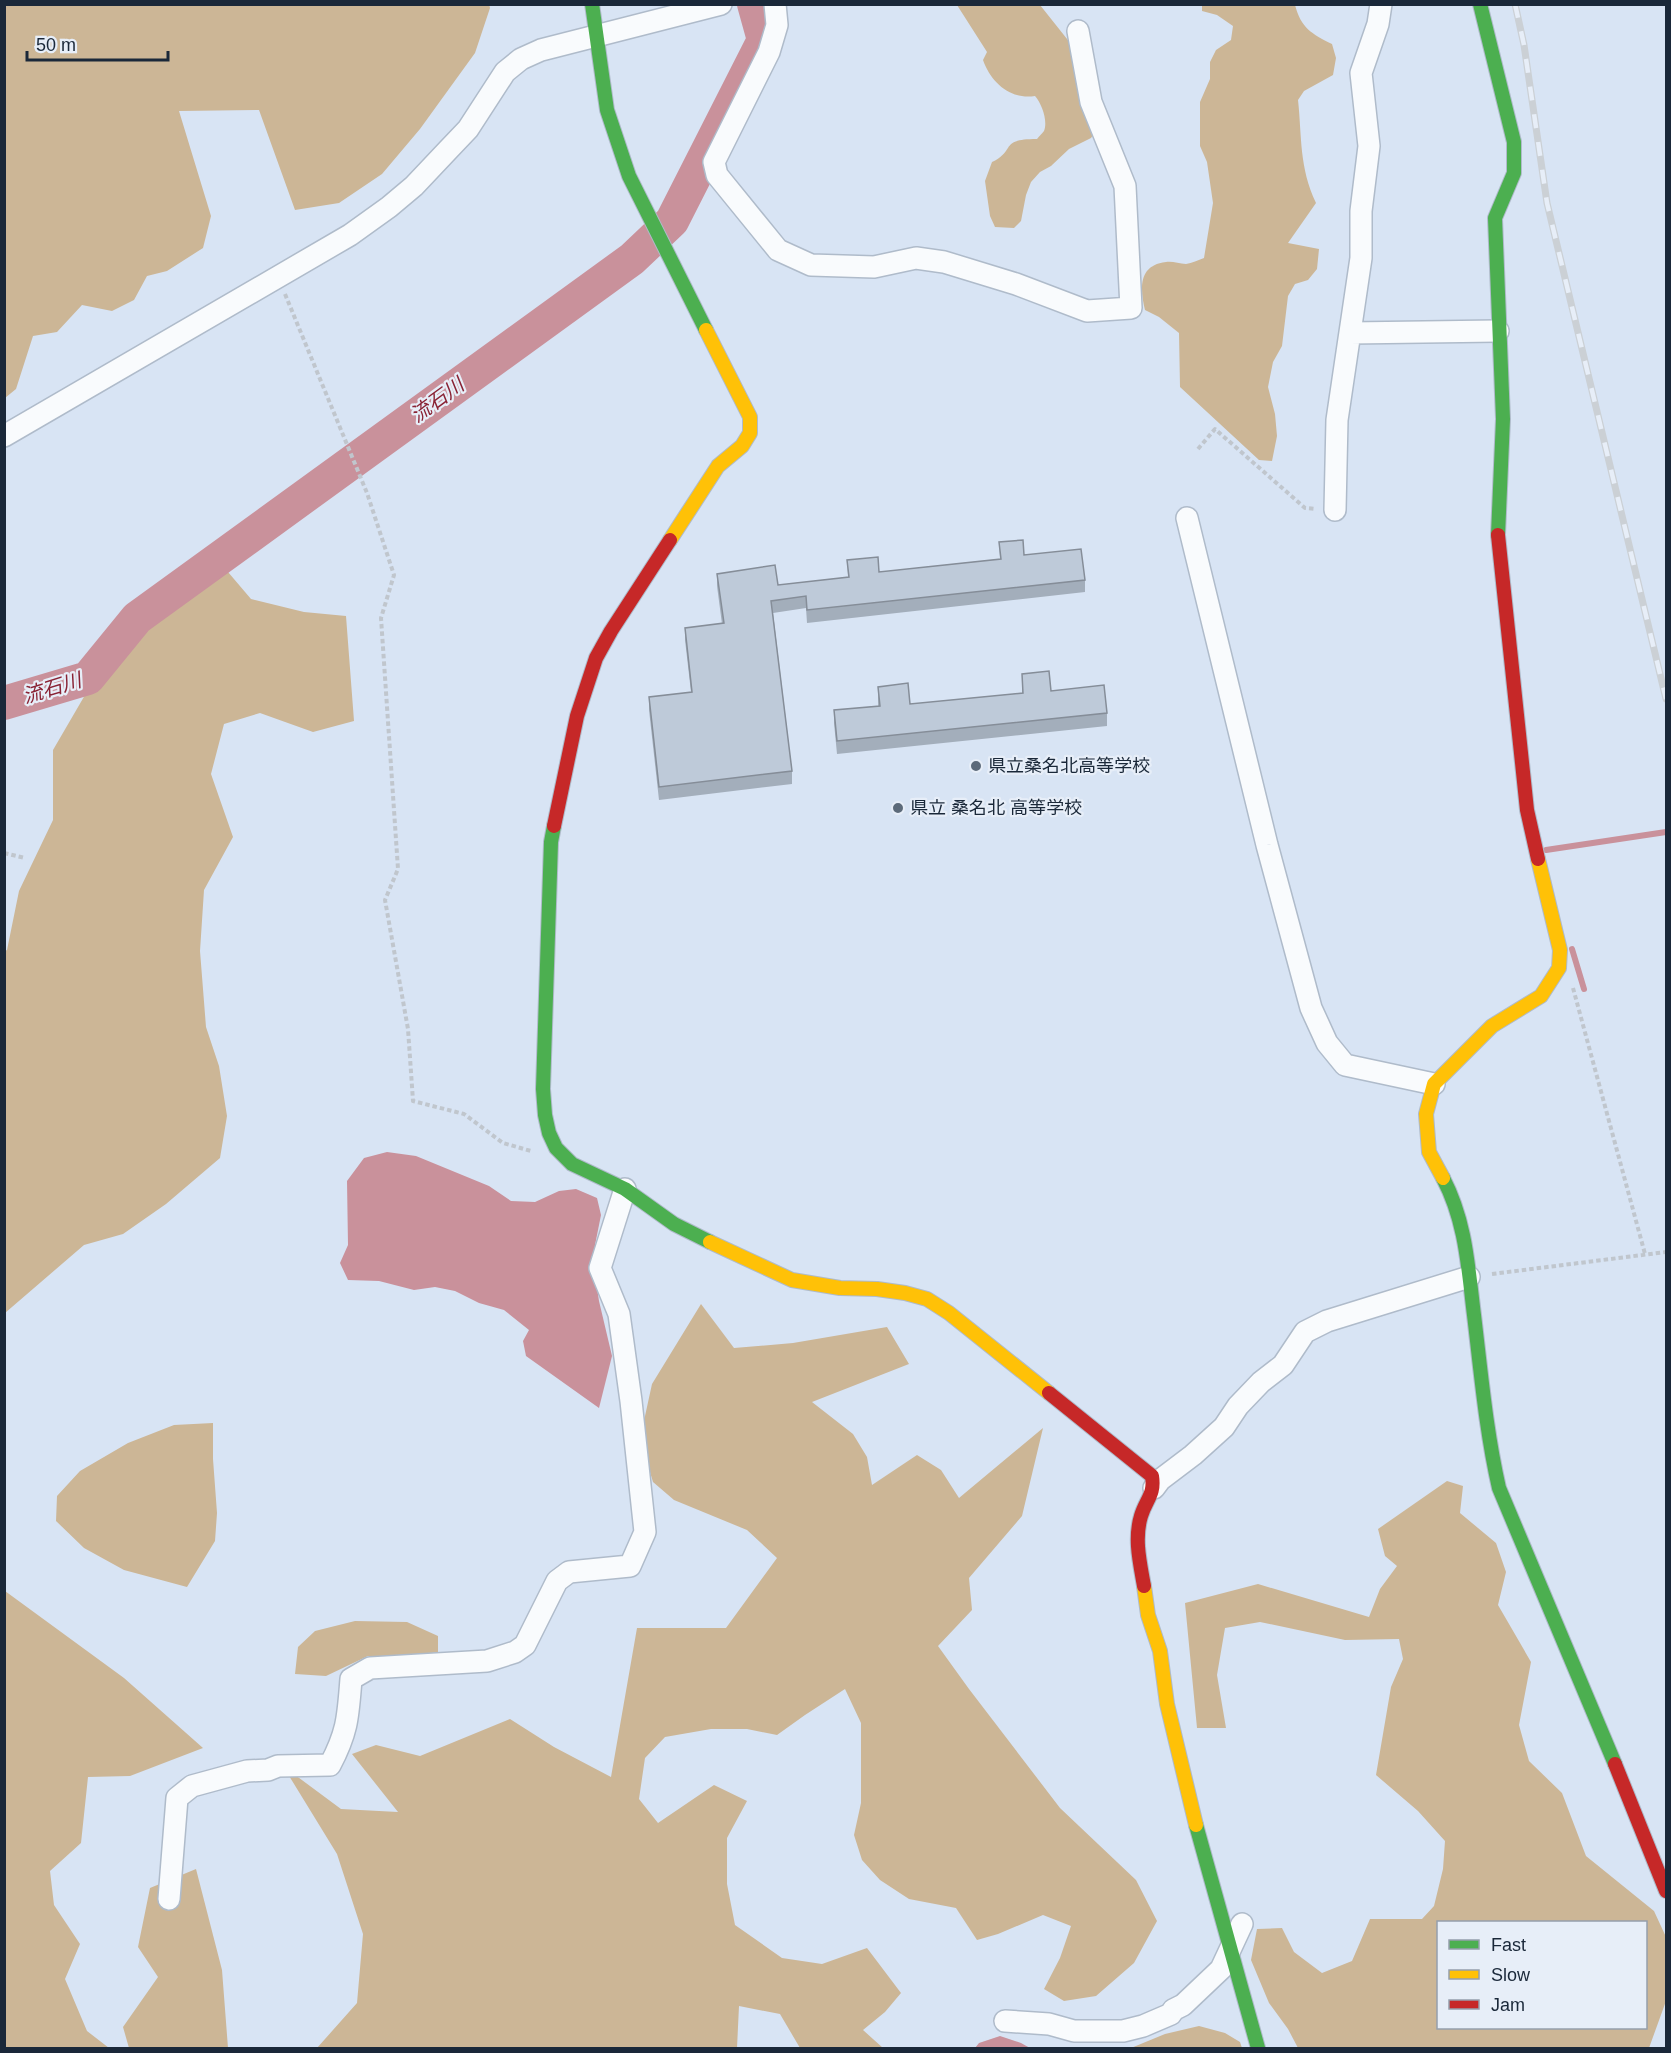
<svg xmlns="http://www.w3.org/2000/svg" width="1671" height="2053" font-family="Arial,'Noto Sans JP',sans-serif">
  <rect width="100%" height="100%" fill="#d8e4f4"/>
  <path fill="#ccb696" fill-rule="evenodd" d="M5 4H489L490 8 475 53 420 129 382 174 339 203 295 210 259 110 179 111 211 216 203 248 167 271 147 276 134 300 112 311 82 305 57 332 33 336 16 389 5 398Z
    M957 5H1040L1071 44 1080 92V106L1095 122V132L1091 138 1069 149 1051 166 1040 172 1031 182 1026 195 1021 221 1014 228 995 227 990 216 985 181 992 162C1017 150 998 139 1037 139 1039 136 1042 134 1044 131 1048 121 1042 104 1035 96 1011 100 991 83 983 60L987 52Z
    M1202 5H1295C1301 28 1312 34 1332 44L1336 58 1333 75 1304 91 1298 100C1302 137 1299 167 1316 203L1288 243 1319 249 1317 269 1308 280 1295 284 1288 296 1282 346 1273 362 1268 387 1275 414 1277 436 1272 461 1259 460 1180 387 1179 333 1159 317 1145 310C1140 289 1138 265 1166 262 1173 261 1179 264 1186 264 1192 263 1198 260 1204 258L1213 203 1207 162 1200 146V102L1210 79V62L1216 50 1231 40 1233 26 1217 15 1202 11Z
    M228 572 251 599 304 612 346 616 354 721 313 732 260 713 224 724 211 774 233 837 204 890 200 951 206 1027 219 1066 227 1116 220 1158 166 1204 123 1234 84 1245 5 1313V951L7 950 19 891 53 820V750L92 683 143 621 203 579Z
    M701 1304 734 1348 793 1343 887 1327 909 1364 812 1402 853 1434 867 1457 872 1485 917 1455 941 1470 959 1498 1043 1428 1022 1516 969 1578 972 1610 938 1646 969 1689 1060 1808 1136 1880 1157 1921 1134 1963 1096 1996 1064 2001 1044 1989 1060 1958 1071 1926 1043 1915 998 1934 977 1940 956 1908 909 1899 880 1880 862 1860 854 1835 861 1803V1723L845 1689 805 1715 777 1735 747 1729H711L665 1737 645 1758 639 1799 658 1823 714 1785 747 1801 727 1838V1884L735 1925 782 1958 822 1964 867 1948 901 1993 885 2012 863 2030 883 2048H800L780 2014 739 2006 737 2048H317L357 2003 363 1934 337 1854 283 1766 341 1809 398 1812 352 1754 376 1745 420 1756 510 1719 554 1747 611 1777 637 1628H726L777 1558 747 1530 674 1500 653 1482 640 1439 652 1384Z
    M213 1423V1459L217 1513 215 1541 187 1587 124 1570 84 1548 56 1521 57 1496 80 1471 128 1443 174 1425Z
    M1447 1481 1463 1486 1460 1513 1496 1543 1506 1572 1498 1605 1531 1662 1519 1725 1529 1761 1562 1793 1586 1856 1654 1911 1666 1937V2001L1649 2048H1298L1288 2029 1269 2003 1251 1960 1257 1929 1282 1928 1294 1952 1322 1973 1352 1961 1370 1919H1422L1434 1906 1443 1869 1445 1841 1418 1811 1376 1775 1391 1687 1403 1659 1399 1639 1345 1640 1260 1622 1225 1628 1217 1675 1226 1728H1197L1185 1603 1258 1584 1369 1617 1380 1589 1397 1566 1385 1556 1378 1529ZM1438 1922H1646V2028H1438Z
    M5 1591 124 1678 203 1748 130 1776 88 1777 81 1843 50 1871 54 1905 80 1944 65 1979 87 2031 109 2048H5Z
    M355 1621 407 1622 438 1636V1652L412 1656H368L326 1676 295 1674 298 1647 315 1631Z
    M196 1869 222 1970 228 2048H129L123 2027 158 1977 138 1947 150 1888Z
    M1199 2026 1225 2033 1240 2042 1242 2048H1131L1165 2034Z"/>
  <path fill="#c9919b" d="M387 1152 416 1156 489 1186 511 1201 535 1202 559 1191 576 1189 597 1198 601 1215 595 1245V1275L599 1301 612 1356 599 1408 526 1356 523 1341 529 1330 504 1310 479 1303 455 1291 435 1287 414 1290 379 1281 348 1280 340 1263 348 1245 347 1181 364 1158Z
    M1000 2036 1021 2043 1030 2048H975L979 2043Z"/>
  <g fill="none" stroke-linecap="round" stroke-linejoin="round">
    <path stroke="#c9919b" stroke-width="6" d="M1546 850 1666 832
      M1572 949 1584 989"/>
    <path stroke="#c9919b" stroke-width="34" d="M4 703 88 678 137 618 632 259 672 221 764 40 754 4"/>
    <defs>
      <path id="street" d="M775 4 777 25 769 52 714 162 717 175 778 250 811 265 874 267 916 258 944 262 1016 284 1087 311 1131 308 1125 186 1091 102 1078 31
        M1350 333 1498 331
        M4 436 350 235 389 207 414 186 448 150 468 129 505 72 521 59 541 50 721 4
        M1335 510 1337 420 1361 258V211L1369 146 1361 73 1378 24 1381 4
        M1187 518 1267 845 1311 1008 1327 1043 1345 1065 1434 1084
        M1154 1488 1160 1480 1193 1455 1224 1427 1238 1406 1261 1382 1283 1365 1305 1332 1327 1321 1469 1277
        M169 1899 177 1798 192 1786 247 1771 268 1770 278 1766 330 1765C348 1731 348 1716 351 1679L370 1668 487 1661 515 1652 525 1645 557 1581 569 1572 630 1566 645 1532 631 1401 619 1314 600 1268 625 1189
        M1005 2021 1049 2024 1074 2031H1123L1143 2026 1171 2014 1173 2010 1183 2005 1221 1969 1242 1924"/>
      <path id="fast" d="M592 4 607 110 629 176 706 330
        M1480 4 1514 142V173L1495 218 1503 419 1498 535
        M554 826 551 842 543 1089 545 1115 549 1133 556 1148 572 1164 625 1189 674 1224 710 1242
        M1443 1178C1466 1222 1468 1267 1474 1315 1481 1373 1486 1431 1499 1488L1615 1764
        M1196 1825 1258 2048"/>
      <path id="slow" d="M670 540 718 466 742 446 750 433V417L706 330
        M1443 1178 1429 1152 1426 1114 1434 1084 1492 1026 1541 996 1559 968 1560 950 1538 859
        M710 1242 792 1280 840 1288 877 1289 905 1293 927 1299 949 1313 1049 1393
        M1144 1586 1148 1615 1160 1651 1167 1704 1196 1825"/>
      <path id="jam" d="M1498 535 1527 810 1538 859
        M554 826 577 716 596 658 611 631 670 540
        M1049 1393 1152 1476C1155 1495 1146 1499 1141 1516 1134 1539 1140 1563 1144 1586
        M1615 1764 1666 1891"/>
    </defs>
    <use href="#street" stroke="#afbbca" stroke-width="24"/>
    <use href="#fast" stroke="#afbbca" stroke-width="16"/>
    <use href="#slow" stroke="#afbbca" stroke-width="16"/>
    <use href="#jam" stroke="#afbbca" stroke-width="16"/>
    <path stroke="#c0c6cd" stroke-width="4" stroke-dasharray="4.5 3" stroke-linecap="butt" d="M285 294 367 493 394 575 381 618 398 869 385 900 408 1029 413 1101 464 1114 503 1143 531 1151
      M1198 449 1215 429 1305 508 1316 509
      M4 853 25 858
      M1573 988 1645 1254
      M1492 1274 1666 1252"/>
    <use href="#street" stroke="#f9fbfd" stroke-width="21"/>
    <use href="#fast" stroke="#4caf50" stroke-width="14"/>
    <use href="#slow" stroke="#ffc107" stroke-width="14"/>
    <use href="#jam" stroke="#c62828" stroke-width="14"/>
    <defs>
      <path id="rail" d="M1515 4 1524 45 1547 203 1666 699"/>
    </defs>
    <use href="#rail" stroke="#cbd0d5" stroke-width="7"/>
    <use href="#rail" stroke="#e7eef8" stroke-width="4.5" stroke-dasharray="14" stroke-linecap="butt"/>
  </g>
  <path fill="#a3aebb" d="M999 542 1024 555 1085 580V592L807 623 806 608 773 613 792 771V784L659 800 649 710V697L691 692 685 640V628L722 624 717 586V574L778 585 848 577 847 560 879 572 1000 559Z
    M1022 674 1051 691 1107 713V726L837 754 834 723V710L878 706V687L910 704 1022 693Z"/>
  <path fill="#becad9" stroke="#858d98" stroke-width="1.5" d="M1023 540 1024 555 1081 549 1085 580 807 610 806 596 771 601 792 771 659 787 649 697 692 692 685 628 724 623 717 574 775 565 778 585 849 577 847 560 878 557 879 572 1001 559 999 542Z
    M1049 671 1051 691 1104 685 1107 713 837 741 834 710 880 706 878 687 908 683 910 704 1023 693 1022 674Z"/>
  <g fill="#5c6a7a" stroke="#e7eef8" stroke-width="2">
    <circle cx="976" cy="766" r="6"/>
    <circle cx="898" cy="808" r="6"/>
  </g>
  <g text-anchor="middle" stroke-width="4.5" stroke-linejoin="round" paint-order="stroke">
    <g font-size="18" fill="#1a2839" stroke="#e7eef8" text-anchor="start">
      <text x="988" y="772">県立桑名北高等学校</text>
      <text x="910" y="814">県立 桑名北 高等学校</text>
    </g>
    <g font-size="20" font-style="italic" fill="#892234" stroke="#e7eef8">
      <text transform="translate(437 400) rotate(-36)" y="7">流石川</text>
      <text transform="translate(52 688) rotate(-17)" y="7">流石川</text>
    </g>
  </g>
  <rect width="1671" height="2053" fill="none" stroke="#1a2839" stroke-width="12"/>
  <rect x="1437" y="1921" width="210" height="108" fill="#e7eef8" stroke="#959fac" stroke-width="1.5"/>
  <rect x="1449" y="1940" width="30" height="9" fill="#4caf50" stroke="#959fac" stroke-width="1.5"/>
  <text x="1491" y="1951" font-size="18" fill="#1a2839">Fast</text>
  <rect x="1449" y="1970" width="30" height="9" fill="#ffc107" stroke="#959fac" stroke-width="1.5"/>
  <text x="1491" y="1981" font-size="18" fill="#1a2839">Slow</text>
  <rect x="1449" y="2000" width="30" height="9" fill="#c62828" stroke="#959fac" stroke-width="1.5"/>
  <text x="1491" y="2011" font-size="18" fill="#1a2839">Jam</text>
  <path d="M27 51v9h141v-9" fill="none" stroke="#1a2839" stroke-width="3"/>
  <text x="36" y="51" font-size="18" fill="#1a2839" stroke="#e7eef8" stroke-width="4.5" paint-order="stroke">50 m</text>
</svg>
